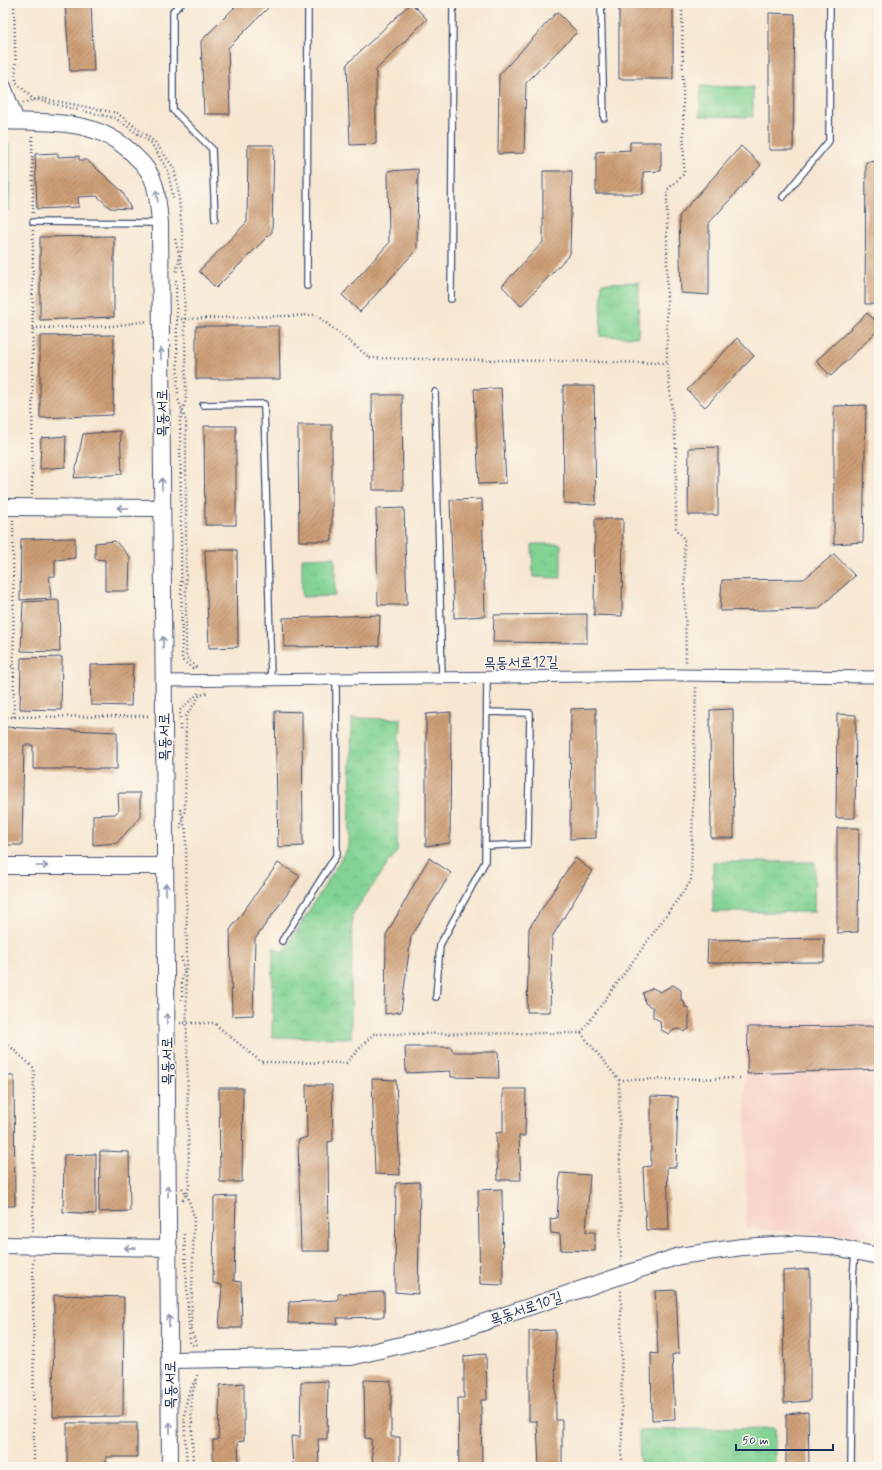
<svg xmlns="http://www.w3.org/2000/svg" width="882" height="1470" font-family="Mynerve,'Poor Story',sans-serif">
  <defs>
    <pattern id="park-crowns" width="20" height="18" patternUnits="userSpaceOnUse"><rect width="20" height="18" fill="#83d394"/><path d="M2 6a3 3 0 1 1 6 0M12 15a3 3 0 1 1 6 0" fill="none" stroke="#71b582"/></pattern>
    <pattern id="building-hatch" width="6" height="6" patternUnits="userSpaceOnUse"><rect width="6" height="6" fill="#ce9e75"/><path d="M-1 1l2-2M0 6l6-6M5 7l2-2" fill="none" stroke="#a68163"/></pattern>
  </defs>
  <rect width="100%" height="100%" fill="#fbf7ec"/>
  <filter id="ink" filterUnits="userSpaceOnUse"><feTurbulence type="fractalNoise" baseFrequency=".025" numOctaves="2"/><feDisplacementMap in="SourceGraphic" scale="8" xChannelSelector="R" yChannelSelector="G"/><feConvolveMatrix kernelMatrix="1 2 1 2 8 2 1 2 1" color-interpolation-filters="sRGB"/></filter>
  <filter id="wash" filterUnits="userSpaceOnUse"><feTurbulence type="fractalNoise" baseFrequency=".012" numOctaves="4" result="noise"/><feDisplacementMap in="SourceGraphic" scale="16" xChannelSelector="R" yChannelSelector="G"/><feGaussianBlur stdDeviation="0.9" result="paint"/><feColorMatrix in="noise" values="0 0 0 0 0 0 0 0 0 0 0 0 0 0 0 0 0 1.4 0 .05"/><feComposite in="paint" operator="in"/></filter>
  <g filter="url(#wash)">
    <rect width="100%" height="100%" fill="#f7e7d2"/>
    <path fill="#f7d1c8" d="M879 1019V1238L746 1229 745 1021Z"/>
    <path fill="url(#park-crowns)" stroke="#4f8179" d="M701 86 753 87V117L700 116Z
      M3 145H10L9 209 3 210Z
      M639 282 638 337 600 336 602 283Z
      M532 544H561V578L533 577Z
      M335 557V596L302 597V558Z
      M352 718 401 719 397 851 352 915 351 1038 272 1037 273 947 283 953 349 846Z
      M713 862H815L814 912H713Z
      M775 1428V1467H640L639 1430Z"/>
    <g id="blocks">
      <path fill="url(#building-hatch)" d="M65 3H91L94 71H70Z
        M239 3H273L228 48 230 114H204L201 41Z
        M411 3 427 19 376 70V144L350 145 347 64Z
        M619 3H673V79H619Z
        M557 12 577 32 526 83 524 153 498 154 499 75Z
        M769 13 795 14 793 150H769Z
        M630 142H661V171L643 172V194H596V152L630 150Z
        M248 145H274L272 232 216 288 199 271 247 222Z
        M741 146 761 165 709 223V295L681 293 679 216Z
        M58 153V157L79 156V160H87L122 191 131 209 110 208 97 196 78 197 79 207 37 209 35 154Z
        M879 161V304H865L866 162Z
        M418 169 417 249 360 312 342 295 389 243 388 171Z
        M543 171H572L570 254 521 306 502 286 543 242Z
        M114 236V317L40 320V237Z
        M867 313 879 324V329L831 376 816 361Z
        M196 326H279L280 379H196Z
        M114 335 113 415 40 418V336Z
        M737 338 754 356 705 407 687 390Z
        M563 386H594L596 505 564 503Z
        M501 388 506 483 479 484 474 389Z
        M372 395H402L403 490H373Z
        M866 405 863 542 834 544V406Z
        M298 425H332V541H299Z
        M204 426H236V525H205Z
        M120 431 122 474 74 478 83 434Z
        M66 436 65 467 40 469 41 438Z
        M718 447V515H688L689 448Z
        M482 499 485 616 454 618 450 500Z
        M404 508 407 605H378L376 509Z
        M595 519H623L622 616 594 615Z
        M75 538V558L55 560V576H49L51 598 20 600 21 539Z
        M115 541 130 557 129 591H105V560L95 559V543Z
        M205 550H237L238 647 209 648Z
        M834 554 855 576 818 609 720 611 722 580 804 579Z
        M59 600 60 652 21 651 23 602Z
        M587 614V643L493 642 494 615Z
        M380 615 379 646 284 647 283 618Z
        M62 657 61 710 20 709 21 658Z
        M133 664 131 706 91 705 90 665Z
        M596 708V838L570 839 571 709Z
        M733 709 734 838H711L710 710Z
        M275 711 302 712 303 846 278 847Z
        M451 712 450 843 426 846V714Z
        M837 714 856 715 855 818H836Z
        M3 727 117 732V769H33V745H24L22 845H3Z
        M118 793H140V817L117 843 93 845V815L115 814 119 810Z
        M837 828H859L858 932 837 933Z
        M429 858 451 873 411 937 401 1012 385 1014 386 935Z
        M575 858 592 871 552 937 550 1012H527L529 928Z
        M278 863 300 876 255 939 253 1015 232 1016 230 930Z
        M824 938V962L707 963 708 940Z
        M673 985 681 990V1000L684 1001 685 1007 689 1008V1029L684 1032 680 1029 674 1030 669 1034 661 1030 660 1021 653 1017V1008L645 1003 643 993 653 988 660 992Z
        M879 1026V1069L747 1074 748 1027Z
        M405 1047H451L453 1052H498L499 1078 451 1077V1071L406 1073Z
        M3 1076H14L15 1206H3Z
        M372 1079 396 1080 400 1175 375 1174Z
        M306 1085H332L333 1141 328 1142 329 1251H301L298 1140 307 1137Z
        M219 1088H243L242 1182H220Z
        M503 1089H526L525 1136H519L521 1180H498L496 1133 503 1132Z
        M651 1096 678 1097 676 1167H667L669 1230H646L643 1167 651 1166Z
        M100 1151 129 1152 130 1211 99 1212Z
        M96 1154V1214L63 1212 64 1155Z
        M560 1173 590 1175 586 1232H595V1251L561 1250 560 1234 551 1233 550 1219 557 1218Z
        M420 1182 418 1294 395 1292 396 1183Z
        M502 1189 503 1285 480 1284 478 1190Z
        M236 1196 234 1281 241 1282 242 1328H219L222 1285 213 1283 214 1197Z
        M810 1269V1401L784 1403 783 1271Z
        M676 1290 679 1353 672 1355 675 1419 652 1420 651 1353 658 1354 655 1291Z
        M384 1292V1317L337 1318 338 1324 288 1323 289 1302 338 1300V1294Z
        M54 1295 124 1297 123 1416 53 1417Z
        M555 1330 556 1420H562V1467H539L537 1421H529V1331Z
        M486 1354 487 1400H481L482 1467H459L458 1398H464V1356Z
        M364 1380 391 1381V1437H400V1467H373L371 1439 365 1438Z
        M328 1381 327 1439H318L319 1467H293L291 1436 300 1437 301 1382Z
        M244 1383V1440L238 1442 239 1467H213V1440H218L220 1385Z
        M808 1412 809 1467H786V1414Z
        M67 1423H137V1457H106V1467H67Z"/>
    </g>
  </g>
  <g filter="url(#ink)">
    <use href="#blocks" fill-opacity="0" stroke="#3c4b6f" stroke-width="1"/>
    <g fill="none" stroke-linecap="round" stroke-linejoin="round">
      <defs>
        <path id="lane" d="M182 3 173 11V110L212 149 215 219
          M601 3 604 118
          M783 197 829 141 830 3
          M33 222 158 223
          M307 286 308 3
          M451 299 453 3
          M435 392 442 678
          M203 405 264 404 271 680
          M485 846 528 844 530 713 487 712
          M282 941 337 854 336 679
          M436 997 440 945 485 862 487 678
          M851 1467 853 1276 855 1253"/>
        <path id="street" d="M164 681 678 675 879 677"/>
        <path id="secondary" d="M3 87 16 121
          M3 121C52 123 98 118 135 156 144 164 152 175 155 186 158 198 159 211 160 223L170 1467
          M3 507 162 508
          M3 866H165
          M3 1245 169 1248
          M170 1360 351 1357 455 1332 679 1256 742 1247 792 1244 830 1246 879 1256"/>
      </defs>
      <use href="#lane" stroke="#3c4b6f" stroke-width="8"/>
      <use href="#street" stroke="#3c4b6f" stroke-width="13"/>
      <use href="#secondary" stroke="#3c4b6f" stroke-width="18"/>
      <path stroke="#3c4b6f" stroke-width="2.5" stroke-dasharray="1 3" stroke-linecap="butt" d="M14 3 16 82 33 99 78 110
        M682 3 684 174 667 190V363L676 448V528L684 539 686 664
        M23 103 40 98 117 113 155 142 174 168 178 187 183 243 176 273
        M83 111 115 118 151 143 168 171 173 198
        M32 136 33 215
        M175 239 184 274 186 399 180 420 182 660 193 669
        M176 280 178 399 186 421V657L198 669
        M177 319 316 315 370 358 667 363
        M33 328 113 326 148 321
        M32 495 33 230
        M13 520 14 718
        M3 667 14 666
        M3 717 150 716
        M180 730V710L200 692
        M180 809 186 831 187 967 182 977V1002
        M180 828 185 810 186 716 200 695 207 693
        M181 957 186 978 189 1188 182 1201
        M180 1023H214L261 1062 346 1063 373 1034 581 1033 691 881 696 686
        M581 1033 619 1080 621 1261
        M3 1040 34 1068 33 1232
        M619 1080 742 1078
        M182 1188 188 1197 194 1217 191 1330 197 1346
        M184 1234 190 1343 193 1345
        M33 1259 34 1467
        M187 1467C186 1441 179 1401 196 1380
        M193 1467 191 1397 197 1379V1373
        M620 1467 622 1465 621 1290"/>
      <use href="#lane" stroke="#fff" stroke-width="5.5"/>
      <use href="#street" stroke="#fff" stroke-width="11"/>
      <use href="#secondary" stroke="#fff" stroke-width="16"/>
    </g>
    <defs><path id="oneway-shaft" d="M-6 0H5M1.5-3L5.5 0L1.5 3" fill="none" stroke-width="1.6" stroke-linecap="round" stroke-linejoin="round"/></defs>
    <g stroke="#8d97ae">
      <use href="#oneway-shaft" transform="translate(157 196) rotate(-98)"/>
      <use href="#oneway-shaft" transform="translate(161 354) rotate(-91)"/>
      <use href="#oneway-shaft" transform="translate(162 484) rotate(-90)"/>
      <use href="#oneway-shaft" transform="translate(123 508) rotate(-180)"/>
      <use href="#oneway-shaft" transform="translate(163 642) rotate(-90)"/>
      <use href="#oneway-shaft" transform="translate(42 866)"/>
      <use href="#oneway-shaft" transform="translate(166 889) rotate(-90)"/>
      <use href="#oneway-shaft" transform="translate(167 1019) rotate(-90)"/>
      <use href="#oneway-shaft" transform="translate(168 1191) rotate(-90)"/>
      <use href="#oneway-shaft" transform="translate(130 1248) rotate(-179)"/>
      <use href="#oneway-shaft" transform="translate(169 1321) rotate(-91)"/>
      <use href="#oneway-shaft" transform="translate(170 1428) rotate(-90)"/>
    </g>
  </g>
  <g text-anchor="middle" stroke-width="3" stroke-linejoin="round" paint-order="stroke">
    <g font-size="15" fill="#1b2f5e" stroke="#fbf7ec">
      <text transform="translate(162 413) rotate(-90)" y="5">목동서로</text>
      <text transform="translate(521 662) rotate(-1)" y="5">목동서로12길</text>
      <text transform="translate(164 737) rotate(-90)" y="5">목동서로</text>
      <text transform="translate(167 1061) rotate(-90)" y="5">목동서로</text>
      <text transform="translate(526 1308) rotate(-19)" y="5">목동서로10길</text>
      <text transform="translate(170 1385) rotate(-90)" y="5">목동서로</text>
    </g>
  </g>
  <rect width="882" height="1470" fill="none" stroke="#fbf7ec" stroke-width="16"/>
  <path d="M736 1444v6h97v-6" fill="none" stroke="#1b2f5e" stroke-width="2"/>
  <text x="742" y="1444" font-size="12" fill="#1b2f5e" stroke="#fbf7ec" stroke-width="3" paint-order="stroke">50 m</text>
</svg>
